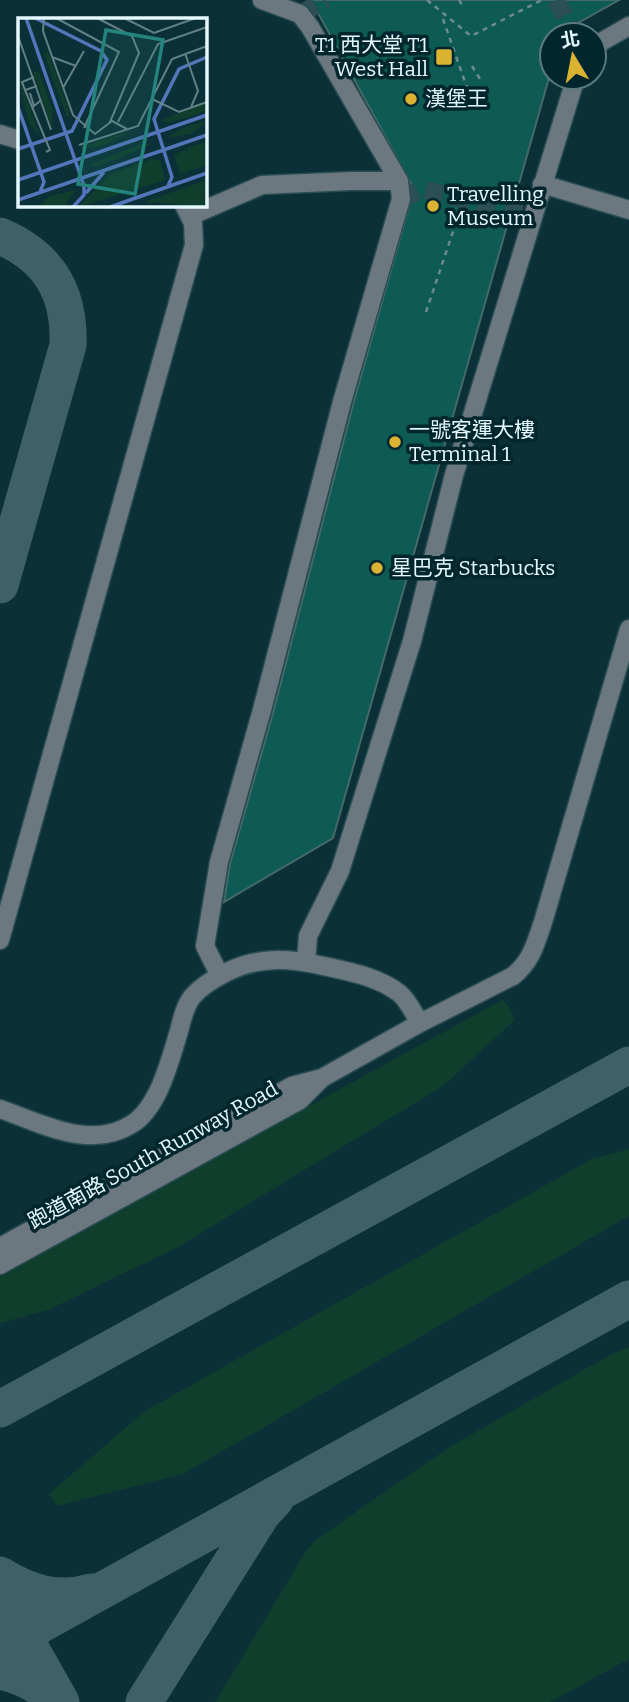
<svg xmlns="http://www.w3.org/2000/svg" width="629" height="1702" font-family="Bitter,'Noto Sans TC',serif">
  <rect width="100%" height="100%" fill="#0b3037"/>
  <path fill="#0f3e2d" d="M502 1000 510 1008 515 1020 443 1086 178 1247 48 1310 0 1323V1276Z
    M629 1149V1216L183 1474 57 1506 49 1494 145 1411 592 1159Z
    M629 1347V1659L550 1702H215L306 1551 317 1539 448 1448 608 1356Z"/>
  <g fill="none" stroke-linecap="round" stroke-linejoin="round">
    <path stroke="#406067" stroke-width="37" d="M0 236C49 257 70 292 68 345L0 585
      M0 1409 629 1065
      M0 1575C29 1593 58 1602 91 1592
      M0 1594 61 1702
      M0 1647 629 1299
      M0 1671C23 1676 40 1685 57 1701
      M144 1702 262 1514 275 1500"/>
  </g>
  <path fill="#0e5a55" stroke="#456a67" stroke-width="2" d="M311 0H619L562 32 561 35H552V68L549 78 333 838 224 902 230 864 273 713 354 401 414 189Z"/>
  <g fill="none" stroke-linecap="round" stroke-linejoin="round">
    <path stroke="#2c4e55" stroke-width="18" stroke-dasharray="18 9" stroke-linecap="butt" d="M556 0 575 35
      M300 14 326 0
      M401 199 422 189 532 217"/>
    <defs>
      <path id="minor" d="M594 46 629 26
        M0 134 19 140
        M542 184 629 210
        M190 216 262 185 351 181H399
        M0 940 194 245 193 223 184 205
        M306 962 308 936 340 871 412 641 454 475 576 77
        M220 976 205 946 219 862 262 710 342 402 401 199 399 181 310 27 300 14 262 0
        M0 1109C41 1123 90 1151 132 1124 159 1107 170 1060 179 1031 182 1019 185 1006 192 997 201 986 215 978 227 972 257 957 287 958 319 965 346 971 377 976 399 993 408 1000 414 1014 420 1023
        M0 1247 292 1086 322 1078 420 1023 513 976C532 960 535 945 543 922L629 629
        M0 1265 300 1100 320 1080"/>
    </defs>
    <use href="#minor" stroke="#2a4c53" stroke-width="21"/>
    <path stroke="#6e8a91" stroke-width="2.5" stroke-dasharray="5 5" stroke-linecap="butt" d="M427 0 471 36 542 0
      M459 0 464 8
      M443 19 472 102
      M472 66 480 79
      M426 312 461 208"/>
    <use href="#minor" stroke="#6c7880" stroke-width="18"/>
  </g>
  <g fill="#dab333" stroke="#01262d" stroke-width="2.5">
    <rect x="435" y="48" width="18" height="18" rx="3.5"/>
    <circle cx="411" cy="99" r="7"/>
    <circle cx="433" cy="206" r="7"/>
    <circle cx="395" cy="442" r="7"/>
    <circle cx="377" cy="568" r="7"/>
  </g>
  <g text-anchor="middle" stroke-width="7" stroke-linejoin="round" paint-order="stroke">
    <g font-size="21" fill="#e5f8fd" stroke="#01262d" text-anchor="start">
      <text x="428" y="52" text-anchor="end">T1 西大堂 T1<tspan x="428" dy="24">West Hall</tspan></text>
      <text x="425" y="106">漢堡王</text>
      <text x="447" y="201">Travelling<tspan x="447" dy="24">Museum</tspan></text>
      <text x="409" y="437">一號客運大樓<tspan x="409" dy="24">Terminal 1</tspan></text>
      <text x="391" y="575">星巴克 Starbucks</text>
    </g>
    <g font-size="21" fill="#e5f8fd" stroke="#01262d">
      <text transform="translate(153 1155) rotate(-29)" y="7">跑道南路 South Runway Road</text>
    </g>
  </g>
  <g transform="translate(18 18)">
    <rect width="189" height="189" fill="#0b3037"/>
    <path d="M30 33 52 96 49 99 26 36ZM15 54H21L34 91 35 113ZM0 60H1L22 118 11 105ZM189 85V92L171 99 150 105 143 102ZM189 104 173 116 148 120 169 108ZM118 111 84 128 62 131 63 129ZM189 124V147L162 156 156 137 168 131 170 136 169 130ZM123 126H134L81 148H68ZM134 141 142 142 147 162 61 189 92 156ZM189 162V178L182 181 189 180V189L126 184ZM58 172 46 189H21L31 178Z" fill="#0f3e2d"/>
    <path fill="none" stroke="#5376bb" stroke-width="3.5" d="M8 0 66 168V177L55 189M0 89 26 164 22 174M0 131 54 113 89 42 83 33 17 0M0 162 189 97M150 168 154 159 136 101 161 51 189 39M68 175 86 154M0 182 189 117M92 189 189 155"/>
    <path fill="none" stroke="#628086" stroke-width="2" d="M26 0 25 13 55 97 77 116 94 103 109 111M38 0 101 34 66 110M79 0 114 18 121 35 92 104M106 0 136 15 178 0M0 18 33 112M167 35 180 73 173 89M34 39 58 48M19 68 7 72 32 132 28 134M45 70 66 33M7 72 4 64 16 59M12 75 16 88 22 83M134 81 161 94 189 84M100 104 140 26 189 9M61 127 120 108 154 41 189 28"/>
    <path fill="#24837c" fill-opacity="0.15" stroke="#24837c" stroke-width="3.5" d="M88 12 145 22 117 176 60 166Z"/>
    <rect width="189" height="189" fill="none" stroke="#e5f8fd" stroke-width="3.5"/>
  </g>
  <g transform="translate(573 56) rotate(350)"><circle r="33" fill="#01262d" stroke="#5c7a80" stroke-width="2"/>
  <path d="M0-5L12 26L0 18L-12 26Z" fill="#dab333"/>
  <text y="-10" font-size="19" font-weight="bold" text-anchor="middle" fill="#e5f8fd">北</text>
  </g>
</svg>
